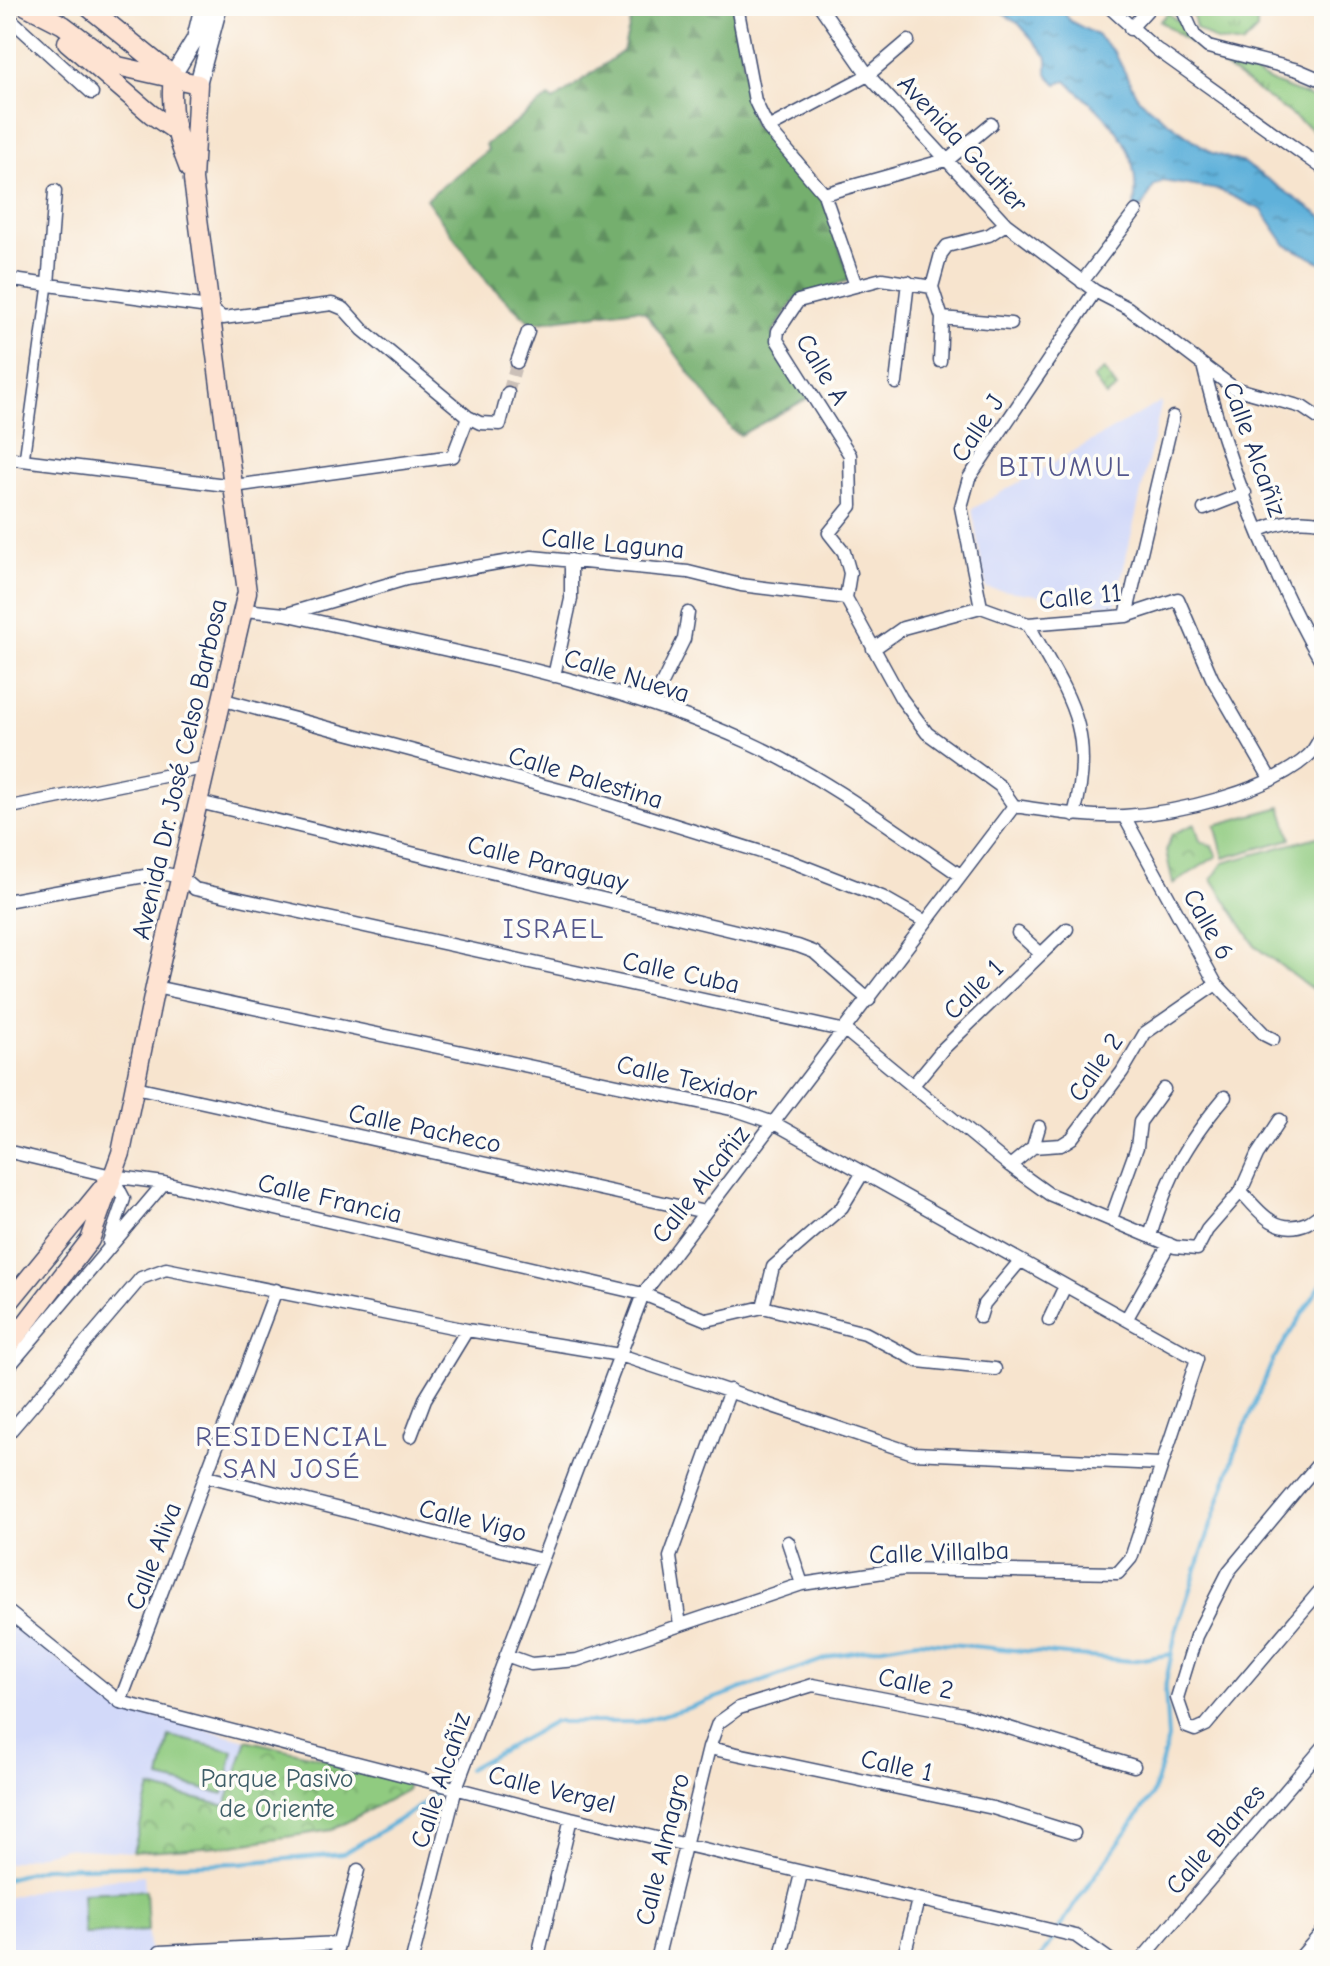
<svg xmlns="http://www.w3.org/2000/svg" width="1330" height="1966" font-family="'Comic Neue',sans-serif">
  <defs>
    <pattern id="grass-tufts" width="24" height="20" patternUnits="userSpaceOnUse" patternTransform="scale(2)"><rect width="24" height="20" fill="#90cb80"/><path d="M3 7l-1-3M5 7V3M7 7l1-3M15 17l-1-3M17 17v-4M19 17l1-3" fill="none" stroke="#75a56c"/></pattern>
    <pattern id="forest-firs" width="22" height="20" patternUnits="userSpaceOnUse" patternTransform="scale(2)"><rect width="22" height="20" fill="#74af6e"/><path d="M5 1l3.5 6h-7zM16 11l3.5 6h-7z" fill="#5e8f5e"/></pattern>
    <pattern id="park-crowns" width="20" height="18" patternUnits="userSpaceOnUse" patternTransform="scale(2)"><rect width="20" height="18" fill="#90cb80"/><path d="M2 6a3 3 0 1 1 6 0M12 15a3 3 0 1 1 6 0" fill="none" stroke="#75a56c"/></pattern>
    <pattern id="water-ripples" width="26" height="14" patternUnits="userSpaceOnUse" patternTransform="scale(2)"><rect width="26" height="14" fill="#5fb1da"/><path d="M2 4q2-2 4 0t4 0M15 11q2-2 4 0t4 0" fill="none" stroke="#4e90b4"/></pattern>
  </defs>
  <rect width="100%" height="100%" fill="#fdfcf7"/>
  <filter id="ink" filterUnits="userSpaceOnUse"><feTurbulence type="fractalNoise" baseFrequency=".0125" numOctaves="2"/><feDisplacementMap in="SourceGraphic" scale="16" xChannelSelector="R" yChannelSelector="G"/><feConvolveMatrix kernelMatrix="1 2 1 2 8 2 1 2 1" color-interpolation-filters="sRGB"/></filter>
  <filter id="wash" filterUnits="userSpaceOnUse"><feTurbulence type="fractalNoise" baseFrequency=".006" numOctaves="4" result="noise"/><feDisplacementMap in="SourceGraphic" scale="32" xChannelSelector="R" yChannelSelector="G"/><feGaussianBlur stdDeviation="1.8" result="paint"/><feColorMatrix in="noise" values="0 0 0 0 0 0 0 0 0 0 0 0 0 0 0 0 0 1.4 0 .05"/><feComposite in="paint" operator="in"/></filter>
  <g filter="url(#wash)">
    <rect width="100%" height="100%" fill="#f7e4ce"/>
    <path fill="#d2d9f9" d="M1162 401 1115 606 986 588 972 509Z
      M6 1617 119 1708 247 1740 226 1806 150 1788 133 1852 64 1848 6 1864Z
      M144 1875 150 1960H6V1898L47 1887Z"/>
    <path fill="url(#grass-tufts)" stroke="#567d6f" stroke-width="2" d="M1191 6H1250L1257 12V30L1242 45 1216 41 1196 28Z
      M1168 13 1214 52 1276 84 1324 102V138L1160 21Z"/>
    <path fill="url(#forest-firs)" stroke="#486f66" stroke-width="2" d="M635 6H734L753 125 770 136 821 191 850 280 796 298 772 334 810 397 740 435 732 430 645 312 636 309 531 323 488 283 426 199 488 150 485 145 549 97 553 101 623 51Z"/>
    <path fill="url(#park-crowns)" stroke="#567d6f" stroke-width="2" d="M1104 370 1117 388 1106 396 1093 378Z
      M1195 824 1200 841 1212 846 1217 856 1173 884 1166 851 1172 834Z
      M247 1740 407 1779V1790L332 1830 233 1845 133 1852 150 1788 226 1806Z"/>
    <path fill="#90cb80" stroke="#567d6f" stroke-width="2" d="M1281 807 1291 839 1224 858 1215 825Z
      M1324 835V998L1256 947 1212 879 1223 863Z
      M169 1736 233 1751 224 1794 160 1779Z
      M146 1890 148 1931 84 1934 82 1893Z"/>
    <path fill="url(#water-ripples)" stroke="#3d709c" stroke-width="2" d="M991 6H1060L1070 21 1097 35 1115 53 1138 98 1160 116 1212 153 1244 163 1324 218V264L1286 245 1262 210 1219 190 1163 181 1154 186 1142 208H1134C1143 143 1109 120 1066 81L1057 84 1047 74V56L1019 24Z"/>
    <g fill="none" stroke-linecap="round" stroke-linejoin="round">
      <path stroke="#5fb1da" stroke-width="4" d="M468 1769 554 1722H637L685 1709 836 1655 918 1641 1131 1661 1172 1654
        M6 1879 43 1868 239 1863 343 1854 410 1813 442 1789
        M1039 1960 1073 1907 1153 1794 1168 1739 1165 1687 1176 1631 1239 1441 1273 1360 1324 1280"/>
    </g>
  </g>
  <g filter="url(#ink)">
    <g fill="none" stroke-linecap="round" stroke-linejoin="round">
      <path stroke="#cbc0b8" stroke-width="12" stroke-dasharray="12 6" stroke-linecap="butt" d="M508 393 517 362"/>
      <defs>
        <path id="pedestrian" d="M24 460 48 285"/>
        <path id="minor" d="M737 6 755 101 768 128 824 194 855 283
          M820 6 868 75 1006 224 1095 291 1128 308 1203 365C1225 459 1275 583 1324 666
          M1108 6 1156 49 1324 169
          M1181 6 1194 35 1208 47 1298 70 1324 81
          M6 15 92 93
          M1130 29 1151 6
          M768 128 868 75 908 41
          M824 194 949 159 991 124
          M6 279 208 307 223 318 332 304 344 309 363 330 468 417 480 423 500 424 508 393
          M1082 282 1136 211
          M48 285 55 191
          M932 287 941 254 947 246 989 235 1006 224
          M942 318 1011 324
          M940 361 942 318 932 287 882 279 798 301 778 331 777 340 850 455 851 506 829 533 844 552 850 573 846 598 901 698 927 733 1000 786 1014 806
          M517 362 528 332
          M1203 365 1234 388 1302 407 1324 422
          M896 383 908 282
          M6 458 234 486 453 456 468 417
          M1204 509 1245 493
          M1260 530C1282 521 1301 518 1324 523
          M981 607 961 507 969 478 1095 291
          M244 610 285 614C440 650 603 676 748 742 824 777 892 828 960 875
          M287 614 406 579 532 557 688 572 741 585 846 598
          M1126 616 1173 417
          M1028 624C1068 696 1097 729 1074 815
          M873 649 903 628 981 607 1028 624 1126 616 1178 599 1212 678 1271 780
          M554 676 571 599V560
          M224 700 578 795 790 861 882 897 926 922
          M652 704 684 639 688 613
          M199 802 798 946 814 952 869 1000
          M1014 806C1050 811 1087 818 1124 816 1177 813 1268 792 1308 756 1315 750 1319 739 1324 731
          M6 808 208 767
          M1124 816 1216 984 1265 1035 1273 1039
          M6 901 161 873 181 877 195 889 846 1031 1010 1166 1049 1194 1175 1247 1197 1249 1207 1230 1241 1191 1257 1155 1280 1120
          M1018 933 1040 953
          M155 987 736 1110 774 1123 1197 1359 1131 1558 1118 1573 904 1569 802 1584 577 1660 531 1664 506 1655
          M914 1084 943 1049 1067 929
          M135 1087 705 1212
          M1033 1147 1039 1127
          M6 1151 112 1176 164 1183 643 1294 707 1320 763 1307 865 1333 918 1361 995 1369
          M1010 1166 1033 1147 1061 1145 1072 1138 1122 1072 1145 1033 1216 984
          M1241 1191C1259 1212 1277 1236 1307 1223 1314 1220 1317 1215 1324 1213
          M1111 1219 1137 1147 1140 1122 1164 1089
          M1150 1236C1169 1175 1184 1146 1225 1097
          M109 1242 124 1199 112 1176
          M763 1307 773 1267 842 1207 862 1174
          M980 1317 984 1304 1020 1261
          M1127 1318 1169 1244
          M1049 1320 1065 1286
          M6 1370 164 1183
          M6 1436 141 1278 166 1269 467 1330 620 1355 913 1453 1160 1464
          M411 1436 425 1399 467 1330
          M1324 1457 1229 1571 1196 1636 1177 1698 1187 1727 1195 1730 1206 1725 1324 1586
          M208 1476 542 1560
          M788 1542 802 1584
          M6 1610 120 1702 571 1818 1076 1936 1110 1960
          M680 1625 670 1557 730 1390
          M120 1702 276 1290
          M709 1748 993 1808 1074 1833
          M160 1952 338 1943
          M334 1960 358 1870
          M412 1960 456 1788 643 1294 1014 806
          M537 1960 571 1818
          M657 1960 709 1748 718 1723 739 1708 813 1685 963 1714 1134 1766
          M780 1960 801 1874
          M903 1960 918 1900
          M1141 1960 1324 1746
          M1298 1960 1324 1930"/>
        <path id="tertiary" d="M173 75 195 39 203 6
          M198 84 219 6"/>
        <path id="secondary" d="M87 6 171 74
          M67 42 151 114 173 129
          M173 75C169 111 176 136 189 169
          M6 1306 106 1184
          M6 1349 90 1240 121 1153 155 987 247 592 193 180 198 84 118 66 63 25 26 6"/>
      </defs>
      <use href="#pedestrian" stroke="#3c4a6f" stroke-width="12"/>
      <use href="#minor" stroke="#3c4a6f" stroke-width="15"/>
      <use href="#tertiary" stroke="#3c4a6f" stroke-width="19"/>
      <use href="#secondary" stroke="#3c4a6f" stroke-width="21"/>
      <use href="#pedestrian" stroke="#fff" stroke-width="9"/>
      <use href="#minor" stroke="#fff" stroke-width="12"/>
      <use href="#tertiary" stroke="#fff" stroke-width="16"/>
      <use href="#secondary" stroke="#fee3d2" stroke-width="18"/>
    </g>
  </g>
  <g text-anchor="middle" stroke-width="7" stroke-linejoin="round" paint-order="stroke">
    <g font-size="26" fill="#1b2f5e" stroke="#fdfcf7">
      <text transform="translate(963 143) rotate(47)" y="9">Avenida Gautier</text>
      <text transform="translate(823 369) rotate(59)" y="9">Calle A</text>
      <text transform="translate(977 428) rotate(-57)" y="9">Calle J</text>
      <text transform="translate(1255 449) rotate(70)" y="9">Calle Alcañiz</text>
      <text transform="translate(613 543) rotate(5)" y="9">Calle Laguna</text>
      <text transform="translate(1080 596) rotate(-6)" y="9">Calle 11</text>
      <text transform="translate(627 675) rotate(17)" y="9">Calle Nueva</text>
      <text transform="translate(179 769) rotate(-77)" y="9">Avenida Dr. José Celso Barbosa</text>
      <text transform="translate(586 777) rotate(17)" y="9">Calle Palestina</text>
      <text transform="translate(548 863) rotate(14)" y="9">Calle Paraguay</text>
      <text transform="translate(1209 924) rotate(61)" y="9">Calle 6</text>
      <text transform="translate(681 972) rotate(12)" y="9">Calle Cuba</text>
      <text transform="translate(973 989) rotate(-45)" y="9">Calle 1</text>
      <text transform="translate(1095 1067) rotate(-56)" y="9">Calle 2</text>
      <text transform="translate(687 1079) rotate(13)" y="9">Calle Texidor</text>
      <text transform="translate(425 1128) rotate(12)" y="9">Calle Pacheco</text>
      <text transform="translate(700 1184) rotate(-52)" y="9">Calle Alcañiz</text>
      <text transform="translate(330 1198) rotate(13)" y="9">Calle Francia</text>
      <text transform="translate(473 1520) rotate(14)" y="9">Calle Vigo</text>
      <text transform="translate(939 1552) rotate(-2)" y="9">Calle Villalba</text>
      <text transform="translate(153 1556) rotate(-69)" y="9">Calle Aliva</text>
      <text transform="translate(916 1683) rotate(11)" y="9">Calle 2</text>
      <text transform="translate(897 1765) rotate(12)" y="9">Calle 1</text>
      <text transform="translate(440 1780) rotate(-72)" y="9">Calle Alcañiz</text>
      <text transform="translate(552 1789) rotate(14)" y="9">Calle Vergel</text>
      <text transform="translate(1215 1839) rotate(-49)" y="9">Calle Blanes</text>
      <text transform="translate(662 1849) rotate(-76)" y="9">Calle Almagro</text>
    </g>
    <g font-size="26" fill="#3e5e68" stroke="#fdfcf7">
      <text x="277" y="1787">Parque Pasivo<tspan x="277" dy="30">de Oriente</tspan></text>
    </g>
    <g font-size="28" letter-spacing="2" fill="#54578d" stroke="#fdfcf7">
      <text x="1065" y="476">BITUMUL</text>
      <text x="554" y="938">ISRAEL</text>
      <text x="292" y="1446">RESIDENCIAL<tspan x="292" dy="32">SAN JOSÉ</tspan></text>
    </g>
  </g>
  <rect width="1330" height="1966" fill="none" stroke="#fdfcf7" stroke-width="32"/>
</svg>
